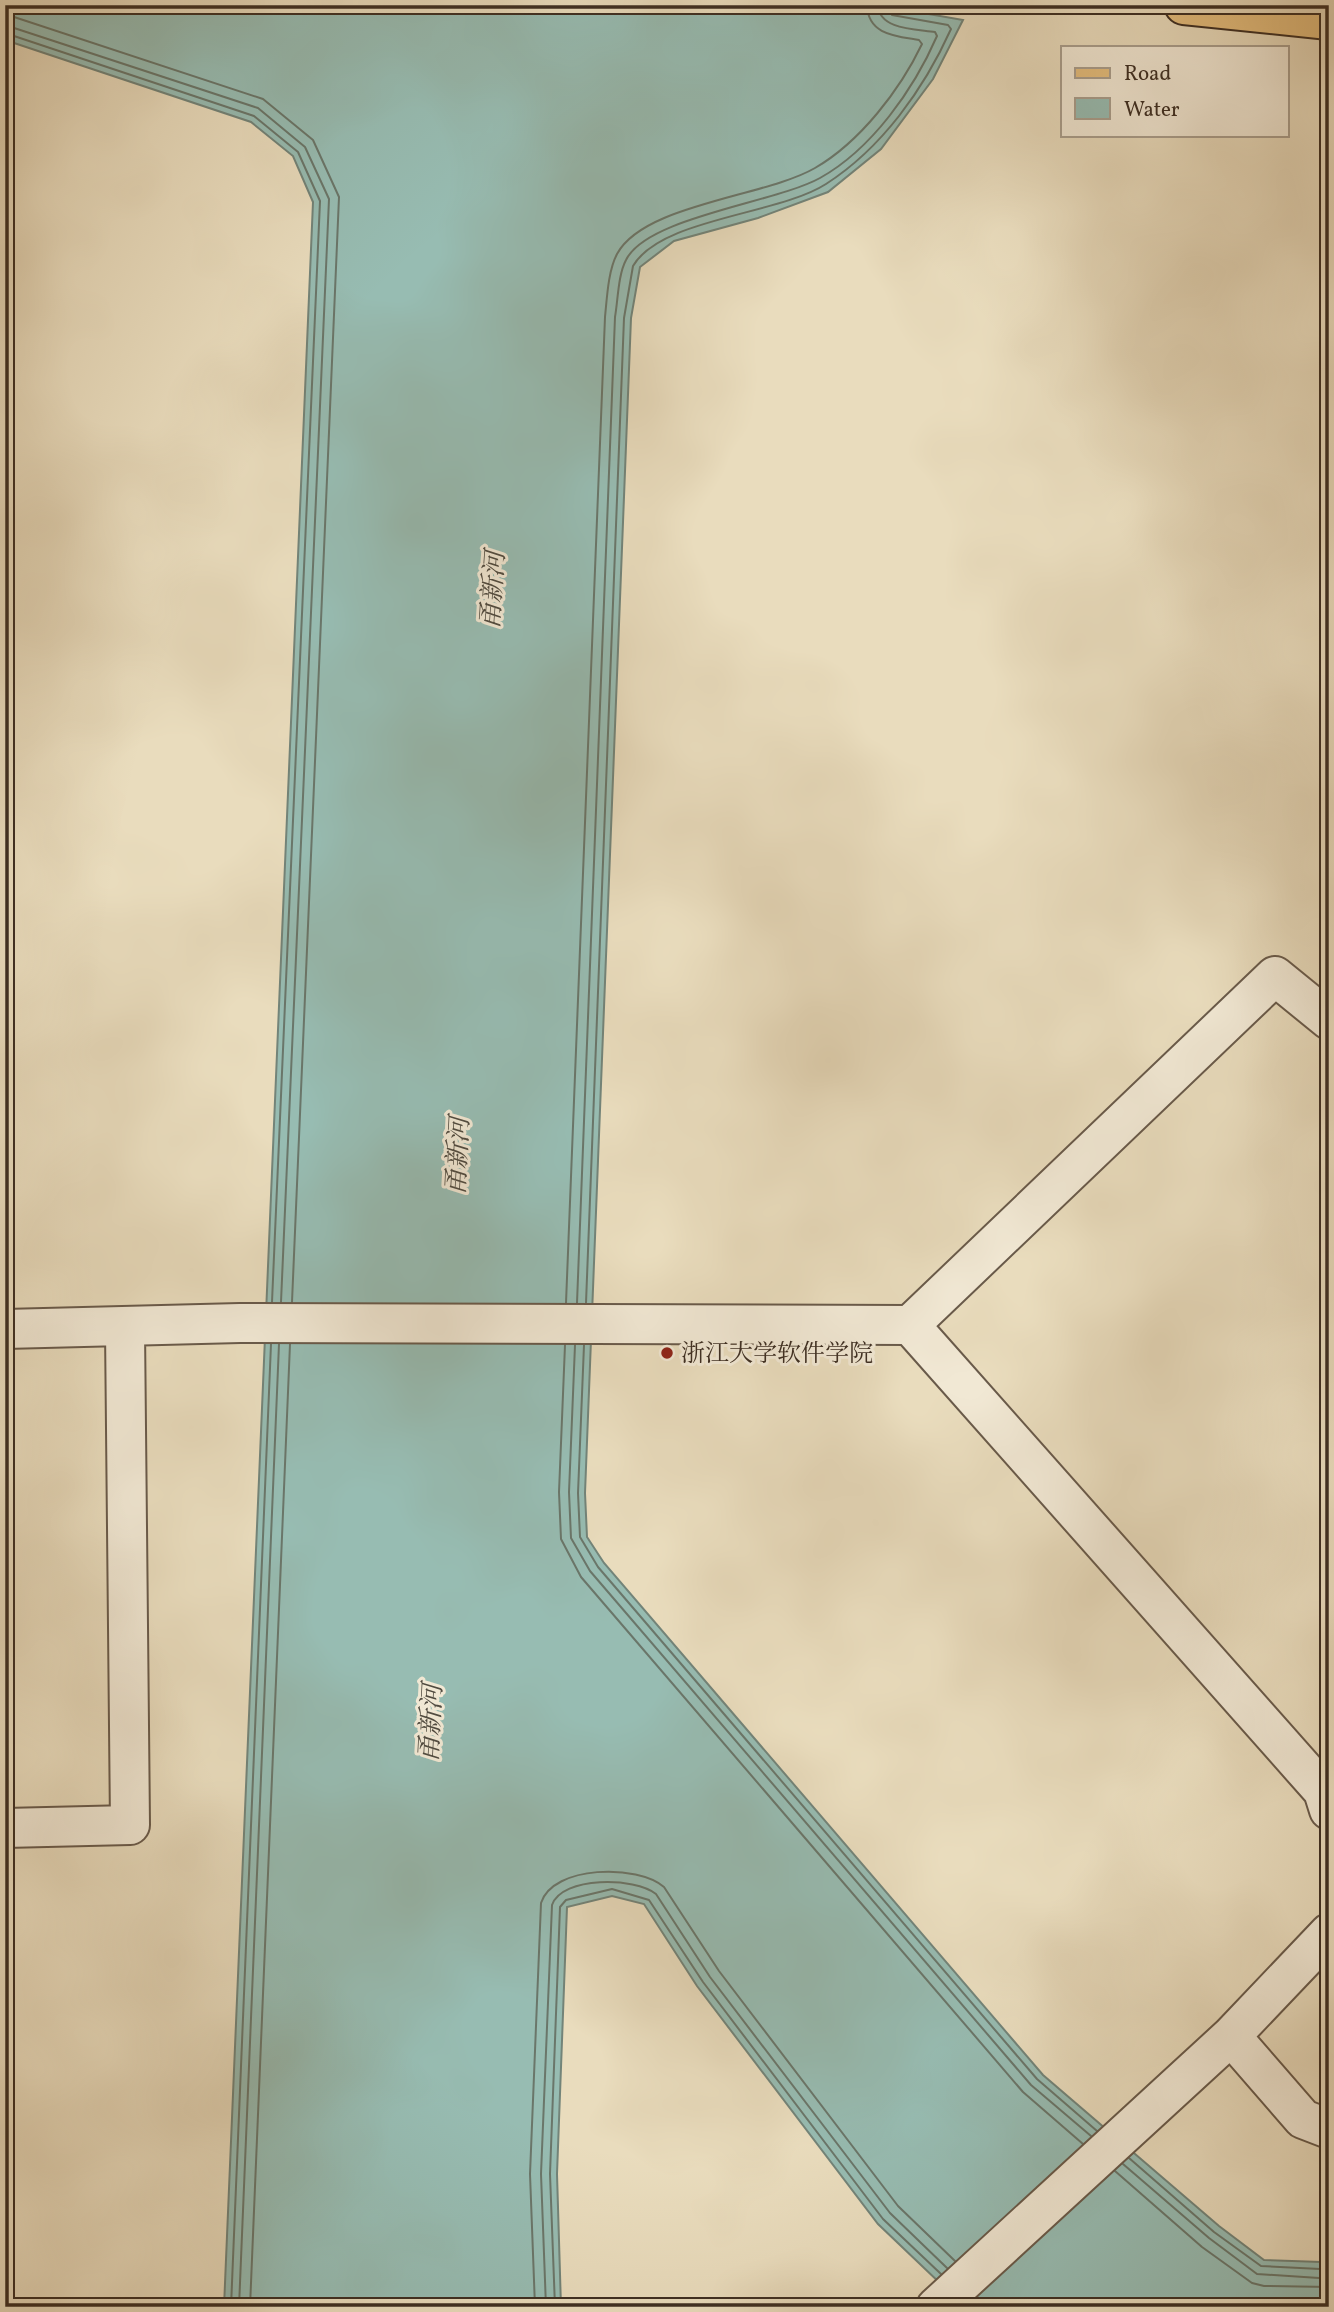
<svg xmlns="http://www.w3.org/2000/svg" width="1334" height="2312" font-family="Vollkorn,'Noto Serif SC',serif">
  <rect width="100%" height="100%" fill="#e9dcbd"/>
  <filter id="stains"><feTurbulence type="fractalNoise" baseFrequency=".00286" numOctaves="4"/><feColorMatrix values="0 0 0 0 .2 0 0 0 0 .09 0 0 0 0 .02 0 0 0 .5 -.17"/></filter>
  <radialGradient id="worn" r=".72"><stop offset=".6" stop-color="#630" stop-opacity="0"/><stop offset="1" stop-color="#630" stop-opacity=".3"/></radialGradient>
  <path fill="#97bcb2" stroke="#738479" stroke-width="2" d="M5 5H877L963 20 933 79 881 149 828 192 758 218 674 241 640 267 631 318 585 1493 587 1537 604 1563 1043 2075 1219 2226 1264 2260 1321 2262 1329 2257V2307H965L878 2224 697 1986 644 1904 612 1896 567 1907 557 2174 561 2307H224L313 202 293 156 251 122 5 40Z"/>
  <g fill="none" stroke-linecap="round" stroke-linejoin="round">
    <path stroke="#6a766a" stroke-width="2" d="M5 14 263 99 313 140 339 197 292 1302
      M5 25 258 108 305 147 329 199 281 1302
      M5 33 254 116 298 152 320 201 272 1302
      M566 1303 605 317C607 298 608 271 617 254 644 204 765 197 815 168 860 142 900 90 922 44L919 40C896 36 868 35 867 5
      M577 1303 615 317C618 300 618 275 626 260 647 217 775 203 820 178 872 149 914 89 937 36L935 32C916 29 879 30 878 5
      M586 1303 624 318 633 266C661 218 778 215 826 184 882 148 924 89 951 29L948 25 892 15 887 5
      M565 1345 559 1492 561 1539 581 1577 1023 2092 1083 2144
      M575 1345 569 1492 571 1538 590 1571 1031 2085 1091 2136
      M584 1345 578 1493 580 1537 598 1567 1037 2079 1097 2131
      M1129 2158 1214 2232 1261 2266 1320 2269 1329 2265
      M1123 2164 1209 2238 1257 2274 1319 2278 1329 2276
      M1115 2171 1202 2247 1252 2283 1264 2286 1329 2287
      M231 2307 271 1344
      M239 2307 279 1344
      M250 2307 290 1344
      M535 2307 530 2174 541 1903C553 1865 638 1864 664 1887L719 1971 898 2206 955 2261
      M546 2307 541 2174 552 1905C562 1876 635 1877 656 1894L710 1977 890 2213 947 2268
      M555 2307 550 2174 560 1907 566 1900 612 1889 649 1900 703 1982 883 2219 941 2274"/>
    <defs>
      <path id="minor" d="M910 1325 1323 1791 1329 1810
        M5 1329 240 1323 910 1325 1275 976 1329 1020
        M5 1828 130 1825 125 1329
        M1231 2036 1303 2119 1329 2129
        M936 2307 1231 2036 1329 1933"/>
      <path id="major" d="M1184 5 1329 20"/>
    </defs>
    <use href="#minor" stroke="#695a4a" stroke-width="42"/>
    <use href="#major" stroke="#3e2f23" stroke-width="42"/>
    <use href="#minor" stroke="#f1e8d4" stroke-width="38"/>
    <use href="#major" stroke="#e4be7e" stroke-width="38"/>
  </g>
  <circle fill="#8f2418" stroke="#f1e8d4" stroke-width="2.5" cx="667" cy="1353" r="7"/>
  <g text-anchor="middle" stroke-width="6" stroke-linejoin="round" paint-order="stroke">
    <g font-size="24" fill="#3e2f23" stroke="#f1e8d4" text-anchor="start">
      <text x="681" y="1361">浙江大学软件学院</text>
    </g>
    <g font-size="26" font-style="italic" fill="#504b40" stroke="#f1e8d4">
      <text transform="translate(492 590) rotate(-86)" y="9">甬新河</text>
      <text transform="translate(457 1156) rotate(-87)" y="9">甬新河</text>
      <text transform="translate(430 1723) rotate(-87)" y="9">甬新河</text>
    </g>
  </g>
  <rect width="1334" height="2312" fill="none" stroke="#e9dcbd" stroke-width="28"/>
  <rect x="7" y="7" width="1320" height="2298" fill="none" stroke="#3e2f23" stroke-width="3.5"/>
  <rect x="14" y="14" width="1306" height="2284" fill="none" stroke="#3e2f23" stroke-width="2"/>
  <rect x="1061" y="46" width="228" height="91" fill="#f1e8d4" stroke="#a99e8d" stroke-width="2"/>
  <rect x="1075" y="68" width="35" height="10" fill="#e4be7e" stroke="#a99e8d" stroke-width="2"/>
  <text x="1124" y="80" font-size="21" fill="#3e2f23">Road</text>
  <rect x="1075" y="98" width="35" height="21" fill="#97bcb2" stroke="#a99e8d" stroke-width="2"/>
  <text x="1124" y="116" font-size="21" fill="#3e2f23">Water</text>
  <rect width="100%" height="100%" filter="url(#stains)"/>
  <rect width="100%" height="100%" fill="url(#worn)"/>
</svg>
